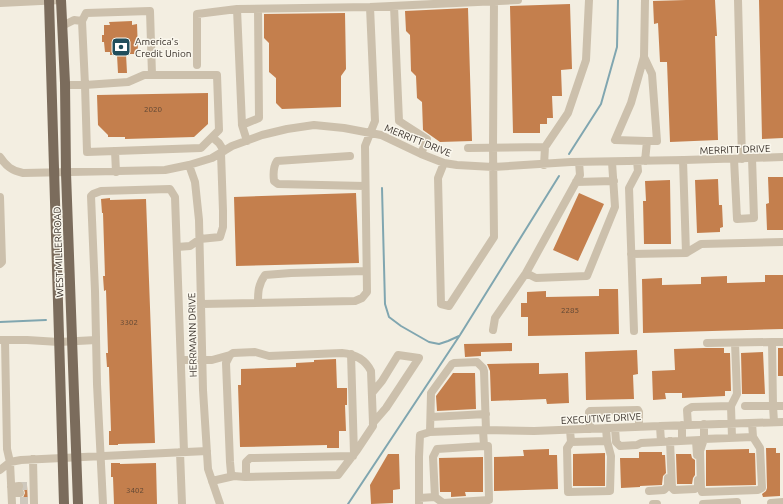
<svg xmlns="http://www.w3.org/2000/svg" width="783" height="504" font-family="Ubuntu,sans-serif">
  <rect width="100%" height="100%" fill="#f3eee1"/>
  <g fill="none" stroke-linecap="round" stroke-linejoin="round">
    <path stroke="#80a6b0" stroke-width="2" d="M569 154 601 104 617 47 618 0
      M382 188 385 304 389 317 401 326 429 342 439 344 448 341 459 336
      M0 322 46 320
      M348 504 460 335 559 176"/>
  </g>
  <path fill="#c47f4d" d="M686 0H715L717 36H715L718 140 670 142 667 62H660L658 23 654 24 653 1Z
    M759 0H783V138L762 139Z
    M570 4 572 69 561 70 562 96H552L553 118H547V124H540V133H513L510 6Z
    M468 8 472 141 440 142 423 130 422 102 417 98 416 76 411 71 410 35 406 31 405 11Z
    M345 13 346 69 341 76V107L282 109 276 103V78L269 72V43L264 38V14Z
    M132 21V25L137 24 138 51H135L136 54H126L127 73H118L117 55H110V52H105L104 42H102V35H104V25H110L109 22Z
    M208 93V124L194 137 125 139V137H108V135L98 125 97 95Z
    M768 177H783V230H767L766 204 769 203Z
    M718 179 719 205H722L723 227 720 228V232L697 233 695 180Z
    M670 180 671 244H644L643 201H646L645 181Z
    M356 193 359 263 236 266 234 197Z
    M579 193 604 204 578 261 553 250Z
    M110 198V200L146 199 155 443 118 444V445H109V431H111L109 367H107L106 353H108L106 290 104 291 103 276H105L103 213H102L101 199Z
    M765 275H783V329L643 333 642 279 662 278V285L701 284V277L727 276V283L765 282Z
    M599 289H618L619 334 528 336V317H521V303H527V292L546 291V297L599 296Z
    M512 343V351L481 352V356L465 357 464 344Z
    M704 348H724V353H730L731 391H725V396L682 398V393H665L666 399 653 400 652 371 675 370 674 349Z
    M778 348H783V376H778Z
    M637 350 638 374 633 375 634 399 586 400 585 352Z
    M763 352 765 394H742L741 353Z
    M336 359 337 388H347V405H345L346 431H339V448H327V445L240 447 238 385H241V369L296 367V363L314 362V360Z
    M539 363V374L568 373 569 403 547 404 546 399 491 401 490 371 487 364Z
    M453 373H475L476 409 437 411 436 396Z
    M766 448H776V453H780V496L763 497 762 494 766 491 767 488Z
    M549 449V455H557L558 489 494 491V457L524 456 523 450Z
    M749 449V453H755L756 485 706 486V450Z
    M639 452H662V455H665L666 473 663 476 662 484V485L640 486V487L621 488 620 458H639Z
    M605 453V486H573V454Z
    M388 454H399L400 489 393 490V503L371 504 370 485Z
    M676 454H691L692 458 695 460V475L693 478 692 484H677Z
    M483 457V492H465L466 496 451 497V492H440L439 458Z
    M111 463H120V464L156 463 157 504H114L113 477H111Z
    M24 485H27L28 504H20V498H23L25 493 24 489Z"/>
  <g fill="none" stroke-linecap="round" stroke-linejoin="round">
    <path stroke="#cec8bd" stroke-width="8" stroke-dasharray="8 4" stroke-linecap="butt" d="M19 486H27
      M20 501H28"/>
    <path stroke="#ccc0ac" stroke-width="8" d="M645 0 644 57 631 103 615 140 647 141 645 161
      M738 0 742 159
      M0 3 61 0
      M394 6 399 121 427 139 421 154
      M237 9 242 125 247 141
      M62 26 74 20 82 21
      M644 57 652 74 657 141H647
      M197 65V14L237 9 370 7 518 0
      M65 85H85L128 82 144 75H217L219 130 201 148 87 152 85 85 82 21 86 13 150 11 152 75
      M242 125 259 118 258 9
      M212 137 219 143 224 151
      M468 148 545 147 568 113 586 60 589 0
      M115 151 116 172
      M350 156 277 161C273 167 273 173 274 181L278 184 365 186
      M0 157C6 166 12 171 23 173L165 170 189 165 212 158 232 146 262 135 287 129 314 125 344 128 381 135 421 154 444 163 457 165 493 167 571 162 684 160 783 157
      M734 159 737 219 754 218 752 158
      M683 160 686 253
      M444 163 438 178 441 304 449 306 494 237 493 147 494 1
      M189 165 195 182 199 220 203 390 208 469 220 504
      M544 165 545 147
      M576 182 614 181
      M0 197 2 262 0 264
      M177 247 190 246 200 239 220 237 223 227V211L221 153
      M631 254 686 253 701 244 783 242
      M526 273 536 278 587 276 615 207 612 162
      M258 303C258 292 258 285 265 275L291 273 366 271
      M201 304 355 301 362 298 367 292 365 146 375 121 370 7
      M493 330 495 318 526 273 580 175 579 162
      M634 331 629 188 638 171 637 161
      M1 340H27L59 342 96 340
      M5 340 7 449 10 462 12 504
      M783 342H772L773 406H783
      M707 343 772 342
      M351 354 354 454
      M181 360H212L230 355
      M372 393 382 381 398 355 419 358 386 408 373 423
      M731 406 737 394 735 343
      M745 406H773L774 422
      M431 417 486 414
      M704 424V439L753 437 752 423
      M682 425V441
      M688 425 687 410 692 407 731 406 732 438
      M660 426 661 442
      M615 428 616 442 620 446 637 445 641 443 700 440
      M590 429 589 412 590 411 638 410 639 412V427
      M570 430 571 442 567 448 568 492 610 491 611 456 607 441 606 428
      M430 432 431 393 452 364 454 363 477 362 483 368 484 371 486 430
      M704 439 700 451 701 488 702 492 758 490 762 488 760 448 753 437
      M670 441 672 488 674 490 695 489 698 487V480
      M696 441 697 455
      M571 442 607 441
      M180 452 182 504
      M33 459 34 504
      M0 470 10 462 21 460 207 451
      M246 477V462L250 458 353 456
      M212 481 234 476 245 477 338 475 357 450 373 426V423L371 371C365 359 355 354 342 353L269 356 255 352 233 353 230 355 226 363 230 462 231 473 234 476
      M11 487 19 486
      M649 491 664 490 668 486V478
      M12 493H20
      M435 497 443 503 489 500 488 446H484
      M419 498 435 497 433 457 437 449 484 446 483 430
      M103 504 97 384 95 291 91 196 93 194 101 191 170 189 175 197 184 452
      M419 504V457L420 435 430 432 483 430 534 431 660 426 783 422
      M653 504H657
      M703 504 737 502V504
      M771 504V503L783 502"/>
    <path stroke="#7b6c5c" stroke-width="10" d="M49 0 64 504
      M61 0 65 83 66 173 78 504"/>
  </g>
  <defs>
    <symbol id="bank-square" viewBox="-11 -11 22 22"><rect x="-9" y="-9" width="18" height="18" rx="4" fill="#204d5b" stroke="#faf7ed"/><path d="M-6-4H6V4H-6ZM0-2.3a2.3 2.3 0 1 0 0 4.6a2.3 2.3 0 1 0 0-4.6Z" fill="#fff"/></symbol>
  </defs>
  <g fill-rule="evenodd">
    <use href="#bank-square" x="110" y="36" width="22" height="22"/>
  </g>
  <g text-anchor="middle" stroke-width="3" stroke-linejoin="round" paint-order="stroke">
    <g font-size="8" fill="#5c4534">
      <text x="153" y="112">2020</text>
      <text x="570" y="313">2285</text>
      <text x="129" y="325">3302</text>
      <text x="135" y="493">3402</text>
    </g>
    <g font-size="10" fill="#3a322b" stroke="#faf7ed" text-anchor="start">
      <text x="135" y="45">America's<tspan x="135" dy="12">Credit Union</tspan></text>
    </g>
    <g font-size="10" fill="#3a322b" stroke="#faf7ed">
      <text transform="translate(418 140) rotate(22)" y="4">MERRITT DRIVE</text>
      <text transform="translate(735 149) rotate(-2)" y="4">MERRITT DRIVE</text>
      <text transform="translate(58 252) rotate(-92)" y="4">WEST MILLER ROAD</text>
      <text transform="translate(192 335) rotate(-91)" y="4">HERRMANN DRIVE</text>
      <text transform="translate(601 418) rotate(-3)" y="4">EXECUTIVE DRIVE</text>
    </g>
  </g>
</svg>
